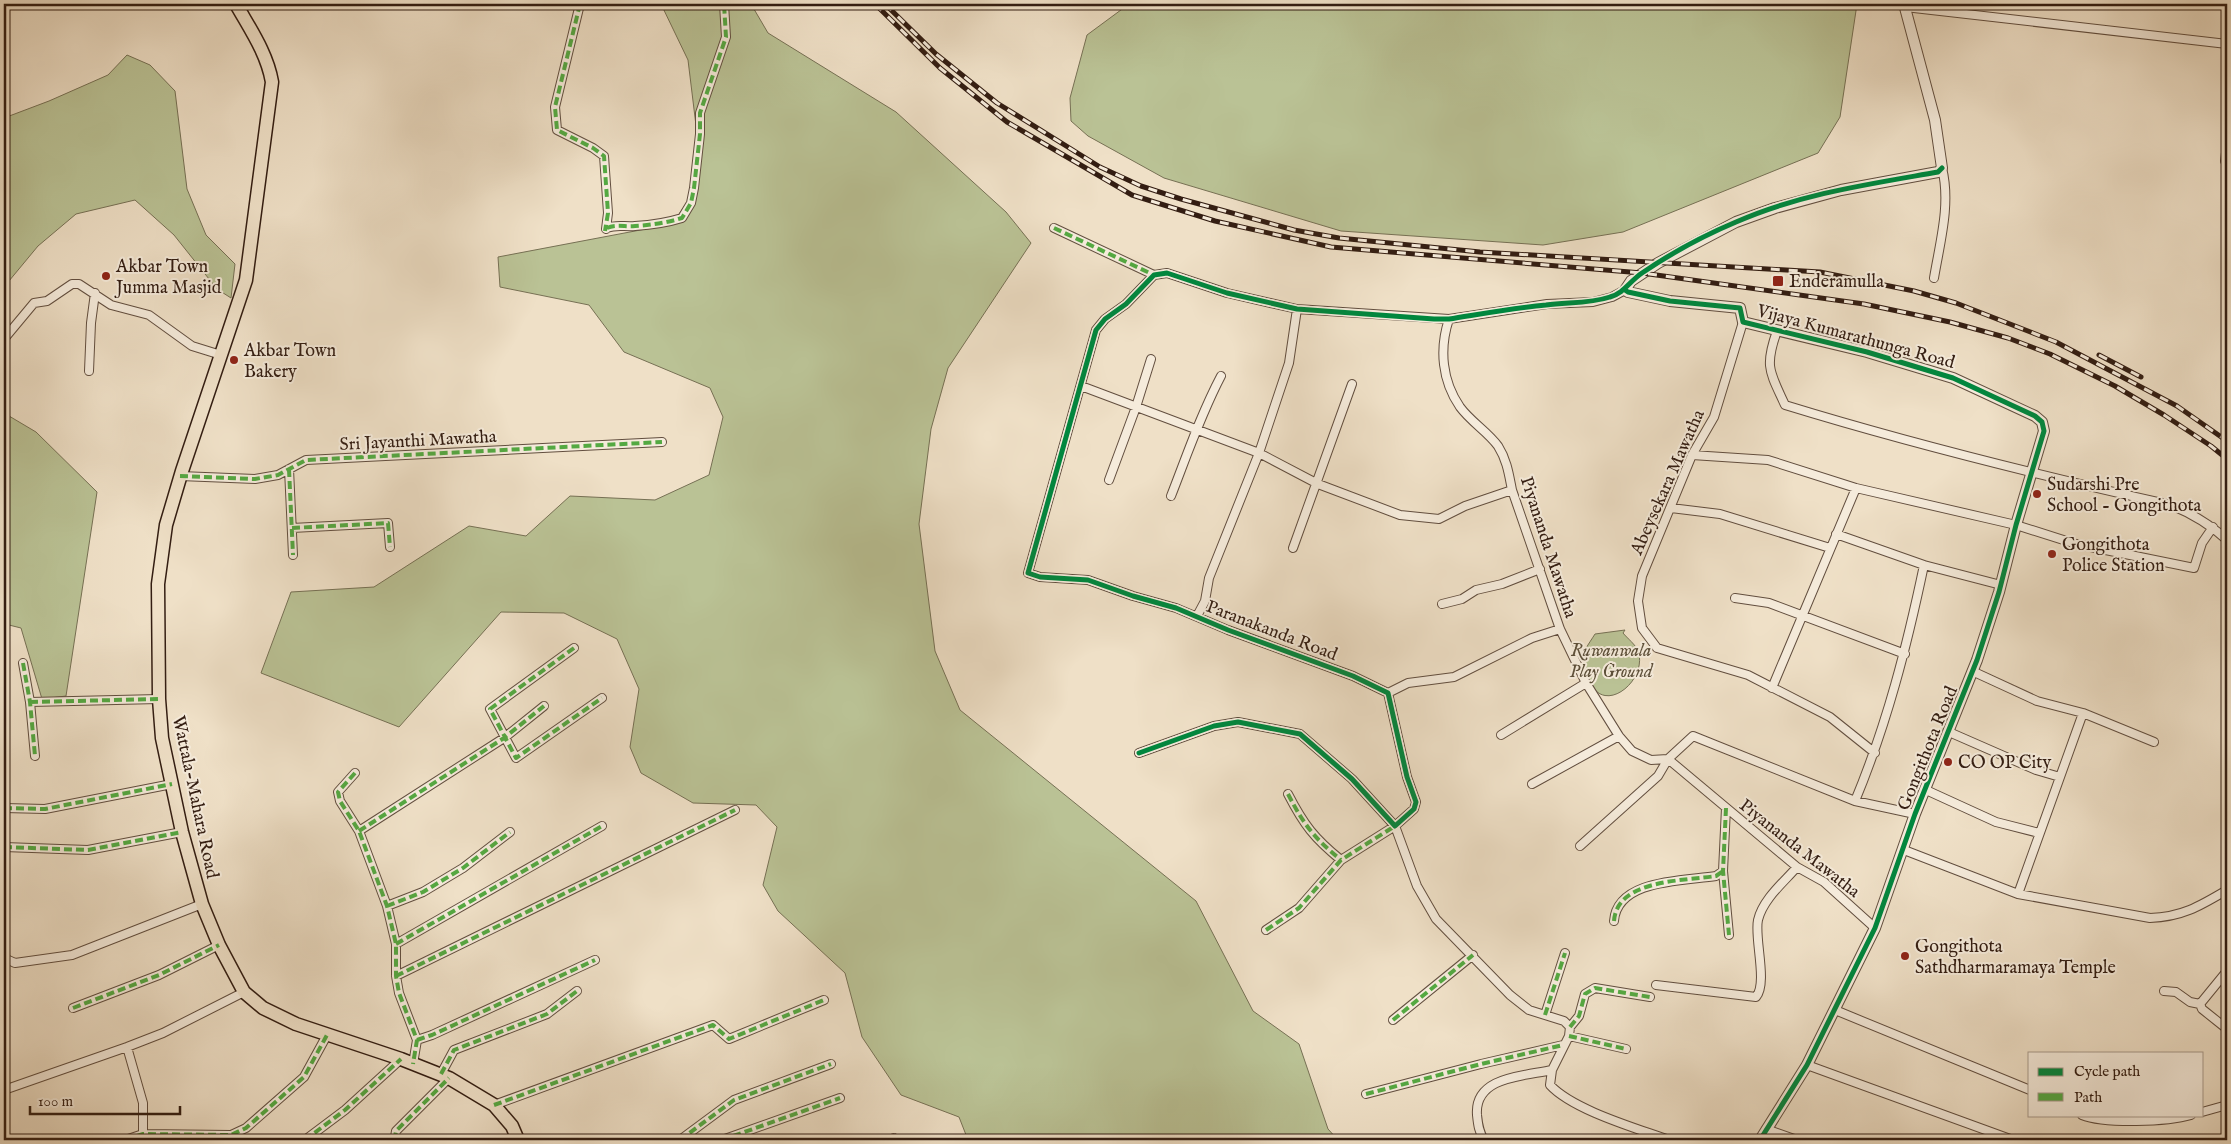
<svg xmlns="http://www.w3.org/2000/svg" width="2231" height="1144" font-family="'IM FELL English',serif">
  <rect width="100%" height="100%" fill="#efe0c7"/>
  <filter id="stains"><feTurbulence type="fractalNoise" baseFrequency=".004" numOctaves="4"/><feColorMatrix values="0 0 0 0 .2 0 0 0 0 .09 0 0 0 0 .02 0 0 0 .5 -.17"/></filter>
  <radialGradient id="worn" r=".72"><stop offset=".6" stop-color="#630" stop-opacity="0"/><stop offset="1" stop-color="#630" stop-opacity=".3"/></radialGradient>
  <path fill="#bac295" stroke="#767054" d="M661 4H751L768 33 896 112 1006 212 1031 243 948 368 931 429 919 524 935 651 960 710 1196 901 1253 1011 1299 1044 1328 1129 1338 1140H968L959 1117 901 1095 862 1037 845 973 778 911 763 885 777 827 756 805 693 803 641 773 630 747 639 689 617 639 564 613 501 612 399 727 261 673 291 592 374 587 469 526 526 536 570 496 655 500 709 475 723 417 710 388 624 352 589 305 500 287 498 257 672 224 688 201 698 142 688 60Z
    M1129 4H1857L1840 117 1818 153 1623 232 1543 245 1341 231 1164 178 1088 136 1071 121 1070 98 1087 35Z
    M127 55 150 65 175 91 187 189 206 235 235 264 231 298 217 289 174 235 135 200 76 214 38 246 4 287V118L49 101 108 75Z
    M4 413 36 432 97 492 66 696 42 699 21 628 9 625 4 632Z
    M1625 630 1623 633C1627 638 1636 645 1638 651 1649 681 1600 720 1588 676 1581 652 1581 656 1595 634Z"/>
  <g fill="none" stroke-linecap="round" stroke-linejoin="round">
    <defs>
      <path id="minor" d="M580 4 555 107 557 130 593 148 604 156 608 213 606 229
        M1905 7 2227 44
        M2227 144 2225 161 2227 165
        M607 228C616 224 625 227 635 226 651 225 666 223 682 218L691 203 694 188 700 134V113L726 37 724 4
        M1054 228 1154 275
        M1934 278C1940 242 1951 204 1942 168
        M1449 319C1439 349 1442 381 1460 407 1471 422 1488 432 1498 446 1507 460 1509 475 1512 490L1560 629 1586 683 1619 736 1632 751 1651 760 1668 759 1797 867 1824 882 1875 928
        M1743 322 1714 417 1692 455 1642 576 1638 601 1642 628 1657 648 1748 675 1830 717 1875 753
        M1777 331C1764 367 1770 372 1785 405 1912 444 2042 476 2171 505 2193 514 2210 524 2227 540
        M4 339 34 303 47 301 72 284H79L111 305 149 315 192 346 221 355
        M89 371 91 323 95 293
        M1081 386 1259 453 1318 484 1400 515 1439 519 1465 506 1512 490
        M1692 455 1768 460 1856 488 2016 525 2076 544 2194 568 2202 543 2213 527
        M289 469 293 555
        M180 476 255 479 278 475 306 460 662 442
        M1109 480 1136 407 1151 359
        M1171 496C1187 455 1201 414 1221 376
        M1671 508 1720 514 1830 548
        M292 528 388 523 390 547
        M1836 534 1924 565C1907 646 1887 724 1855 801
        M1293 548 1352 384
        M1924 565 2001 585
        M1735 598 1769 603 1905 654
        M1442 604 1462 599 1476 590 1502 584 1540 569
        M1197 616 1205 601 1209 578 1259 453 1289 363 1297 309
        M574 648 490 709 516 758 602 698
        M23 663 30 702 35 756
        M1972 671 2037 701 2083 713 2154 742
        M1772 688 1856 488
        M1388 693 1408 683 1454 677 1532 638 1560 629
        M30 702 159 699
        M1949 732 2036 770 2060 777
        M1501 735 1586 683
        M1139 753 1214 726 1238 722 1300 734 1352 779 1395 826 1414 809 1416 802 1407 777 1388 693 1353 676 1228 630 1176 608 1133 596 1088 580 1040 577 1028 573 1096 330 1105 319 1126 304 1154 275 1167 273 1227 293 1297 309 1449 319 1547 304 1593 302 1612 297 1625 290
        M355 773 338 792 340 801 359 831 387 906 396 944V976L399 993 417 1040 413 1064
        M1532 784 1619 736
        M1926 790 1996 822 2039 833
        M1288 794C1304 825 1314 838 1341 860
        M4 808 45 809 172 784
        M1726 808 1723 871 1729 935
        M359 831 504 738 544 706
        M1580 846 1658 776 1668 759 1693 736 1855 801 1915 814
        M4 847 88 850 182 832
        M1904 850 2018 894 2150 918C2182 917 2200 906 2227 890
        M2018 894 2083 713
        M387 906 423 892 463 868 510 832
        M1614 921C1617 879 1684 881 1716 876L1723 871
        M1266 930 1299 908 1341 860 1395 826 1417 886 1436 919 1510 995 1529 1010 1564 1021 1570 1027
        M396 944 602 826
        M4 958 15 963 72 955 202 904
        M2227 971 2200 1004 2202 1009 2227 1029
        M396 976 735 810
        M1656 985 1756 997C1768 983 1754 938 1758 920 1763 899 1784 882 1797 867
        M2164 991 2176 992 2190 1002 2200 1004
        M73 1008 159 975 219 945
        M1835 1010 2030 1090
        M1545 1015 1565 953
        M1393 1020 1473 955
        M1569 1036 1626 1049
        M417 1040 432 1035 595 960
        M127 1047 143 1103V1134
        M1807 1065 2013 1140
        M1552 1070 1550 1085C1573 1110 1636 1128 1669 1140
        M441 1074 454 1050 547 1014 577 991
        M4 1090 127 1047 163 1033 244 992
        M1366 1094 1481 1064 1563 1045
        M494 1105 713 1025 729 1039 824 1000
        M2202 1112 2227 1105
        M2082 1115C2104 1124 2168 1122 2191 1115
        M1766 1129 1797 1140
        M125 1140 143 1134 231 1135 246 1128 304 1077 327 1035
        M305 1140 345 1110 401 1059
        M397 1140 395 1137 396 1131 449 1078
        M680 1140 734 1100 831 1064
        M722 1140 840 1098
        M890 1140 894 1138
        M1484 1140C1479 1132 1478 1125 1477 1115 1474 1076 1525 1076 1552 1070L1569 1036 1570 1027 1579 1016 1585 994 1595 988 1650 997"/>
      <path id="tertiary" d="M1760 1140 1807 1065 1875 928 1915 814 1977 660 1999 592 2016 525 2044 431 2042 422 2035 416 1953 378 1867 352 1743 322 1740 308 1670 301 1628 292 1625 290 1631 281 1658 263 1736 222 1775 208 1841 190 1938 172 1942 168 1935 120 1904 4"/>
      <path id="primary" d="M236 4C250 29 267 53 272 82L246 280 182 471 166 525 158 584 159 699 162 738 182 832 202 904 219 945 244 992 263 1008 296 1024 401 1059 449 1078 494 1105 512 1126 518 1140"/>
    </defs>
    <use href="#minor" stroke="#624e3f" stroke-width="10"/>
    <use href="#tertiary" stroke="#624e3f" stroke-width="12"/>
    <use href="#primary" stroke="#331d12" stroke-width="15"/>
    <use href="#minor" stroke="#f5ebdb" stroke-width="8"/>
    <use href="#tertiary" stroke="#f5ebdb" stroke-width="10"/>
    <use href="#primary" stroke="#efe0c7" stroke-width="12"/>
    <defs>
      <path id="rail" d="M875 4 940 68 1007 122 1132 195 1215 221 1331 247 1642 273 1864 304 1950 322 2008 338 2050 354 2115 386 2164 415 2211 446 2227 459
        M885 4 936 54 997 103 1100 167 1141 186 1181 199 1294 230 1339 238 1480 252 1820 272 1914 291 1956 303 2056 342 2177 406 2227 441
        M2099 355 2141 377"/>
    </defs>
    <use href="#rail" stroke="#331d12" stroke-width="5"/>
    <use href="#rail" stroke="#f5ebdb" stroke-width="3" stroke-dasharray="9" stroke-linecap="butt"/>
    <path stroke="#54a942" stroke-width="4" stroke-dasharray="8 4" stroke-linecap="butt" d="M580 4 555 107 557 130 593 148 604 156 608 213 605 231
      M607 228C616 224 625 227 635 226 651 225 666 223 682 218L691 203 694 188 700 134V113L726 37 724 4
      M1054 228 1154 275
      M289 469 293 555
      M180 476 255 479 278 475 306 460 662 442
      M292 528 388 523 390 547
      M574 648 490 709 516 758 602 698
      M23 663 30 702 35 756
      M30 702 159 699
      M355 773 338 792 340 801 359 831 387 906 396 944V976L399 993 417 1040 413 1064
      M1288 794C1304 825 1314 838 1341 860
      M4 808 45 809 172 784
      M1726 808 1723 871 1729 935
      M359 831 504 738 544 706
      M4 847 88 850 182 832
      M387 906 423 892 463 868 510 832
      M1614 921C1617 879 1684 881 1716 876L1723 871
      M1266 930 1299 908 1341 860 1395 826
      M396 944 602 826
      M396 976 735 810
      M73 1008 159 975 219 945
      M1545 1015 1565 953
      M1393 1020 1473 955
      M1570 1027 1579 1016 1585 994 1595 988 1650 997
      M1569 1036 1626 1049
      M417 1040 432 1035 595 960
      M441 1074 454 1050 547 1014 577 991
      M1366 1094 1481 1064 1563 1045
      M494 1105 713 1025 729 1039 824 1000
      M125 1140 143 1134 231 1135 246 1128 304 1077 327 1035
      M305 1140 345 1110 401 1059
      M397 1140 395 1137 396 1131 449 1078
      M680 1140 734 1100 831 1064
      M722 1140 840 1098
      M890 1140 894 1138"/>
    <defs>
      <path id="cycleway" d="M1625 290 1628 292 1670 301 1740 308 1743 322 1867 352 1953 378 2035 416 2042 422 2044 431 2016 525 1999 592 1977 660 1915 814 1875 928 1807 1065 1760 1140
        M1139 753 1214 726 1238 722 1300 734 1352 779 1395 826 1414 809 1416 802 1407 777 1388 693 1353 676 1228 630 1176 608 1133 596 1088 580 1040 577 1028 573 1096 330 1105 319 1126 304 1154 275 1167 273 1227 293 1297 309 1434 319H1449C1481 314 1514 308 1546 305 1568 302 1589 304 1610 297 1624 293 1630 281 1642 273 1670 254 1705 235 1736 222 1799 194 1870 184 1938 172L1942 168"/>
    </defs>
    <use href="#cycleway" stroke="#f5ebdb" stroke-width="8"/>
    <use href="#cycleway" stroke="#00873e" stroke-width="5"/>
  </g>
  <g fill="#8f2418" stroke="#f5ebdb" stroke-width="2">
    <circle cx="106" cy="276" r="5"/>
    <rect x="1772" y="275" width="12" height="12" rx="2.5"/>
    <circle cx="234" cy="360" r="5"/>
    <circle cx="2037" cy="494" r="5"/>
    <circle cx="2052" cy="554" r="5"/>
    <circle cx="1948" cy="762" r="5"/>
    <circle cx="1905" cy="956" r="5"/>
  </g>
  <g text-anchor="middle" stroke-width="4" stroke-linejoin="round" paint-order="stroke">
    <g font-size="18" fill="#331d12" stroke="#f5ebdb" text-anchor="start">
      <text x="116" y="272">Akbar Town<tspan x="116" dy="21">Jumma Masjid</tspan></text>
      <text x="1789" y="287">Enderamulla</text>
      <text x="244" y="356">Akbar Town<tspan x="244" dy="21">Bakery</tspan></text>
      <text x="2047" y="490">Sudarshi Pre<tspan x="2047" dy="21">School - Gongithota</tspan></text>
      <text x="2062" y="550">Gongithota<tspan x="2062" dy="21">Police Station</tspan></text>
      <text x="1958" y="768">CO OP City</text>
      <text x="1915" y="952">Gongithota<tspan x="1915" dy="21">Sathdharmaramaya Temple</tspan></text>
    </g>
    <g font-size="18" fill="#331d12" stroke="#f5ebdb">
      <text transform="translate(1856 336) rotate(15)" y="6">Vijaya Kumarathunga Road</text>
      <text transform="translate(418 440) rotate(-3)" y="6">Sri Jayanthi Mawatha</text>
      <text transform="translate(1667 482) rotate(-66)" y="6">Abeysekara Mawatha</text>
      <text transform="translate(1549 547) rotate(72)" y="6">Piyananda Mawatha</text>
      <text transform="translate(1272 630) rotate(21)" y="6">Paranakanda Road</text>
      <text transform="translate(1927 748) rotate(-68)" y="6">Gongithota Road</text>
      <text transform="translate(196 797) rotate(78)" y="6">Wattala-Mahara Road</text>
      <text transform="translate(1800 848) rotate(38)" y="6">Piyananda Mawatha</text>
    </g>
    <g font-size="18" font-style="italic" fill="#5c4f39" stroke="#f5ebdb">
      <text x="1611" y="656">Ruwanwala<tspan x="1611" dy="21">Play Ground</tspan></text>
    </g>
  </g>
  <rect width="2231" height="1144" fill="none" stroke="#efe0c7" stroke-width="20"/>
  <rect x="5" y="5" width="2221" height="1134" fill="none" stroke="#331d12" stroke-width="2.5"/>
  <rect x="10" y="10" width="2211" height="1124" fill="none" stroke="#331d12"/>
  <rect x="2028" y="1052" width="175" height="65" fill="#f5ebdb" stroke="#a7998b"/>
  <rect x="2038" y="1068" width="25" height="8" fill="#00873e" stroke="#a7998b"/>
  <text x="2074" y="1076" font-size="15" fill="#331d12">Cycle path</text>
  <rect x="2038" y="1093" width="25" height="8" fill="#54a942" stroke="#a7998b"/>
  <text x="2074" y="1102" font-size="15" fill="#331d12">Path</text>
  <path d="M30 1106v8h150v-8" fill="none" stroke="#331d12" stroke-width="2.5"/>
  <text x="38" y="1106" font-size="15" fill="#331d12" stroke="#f5ebdb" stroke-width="4" paint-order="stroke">100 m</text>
  <rect width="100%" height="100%" filter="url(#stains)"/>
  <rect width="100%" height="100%" fill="url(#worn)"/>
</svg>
